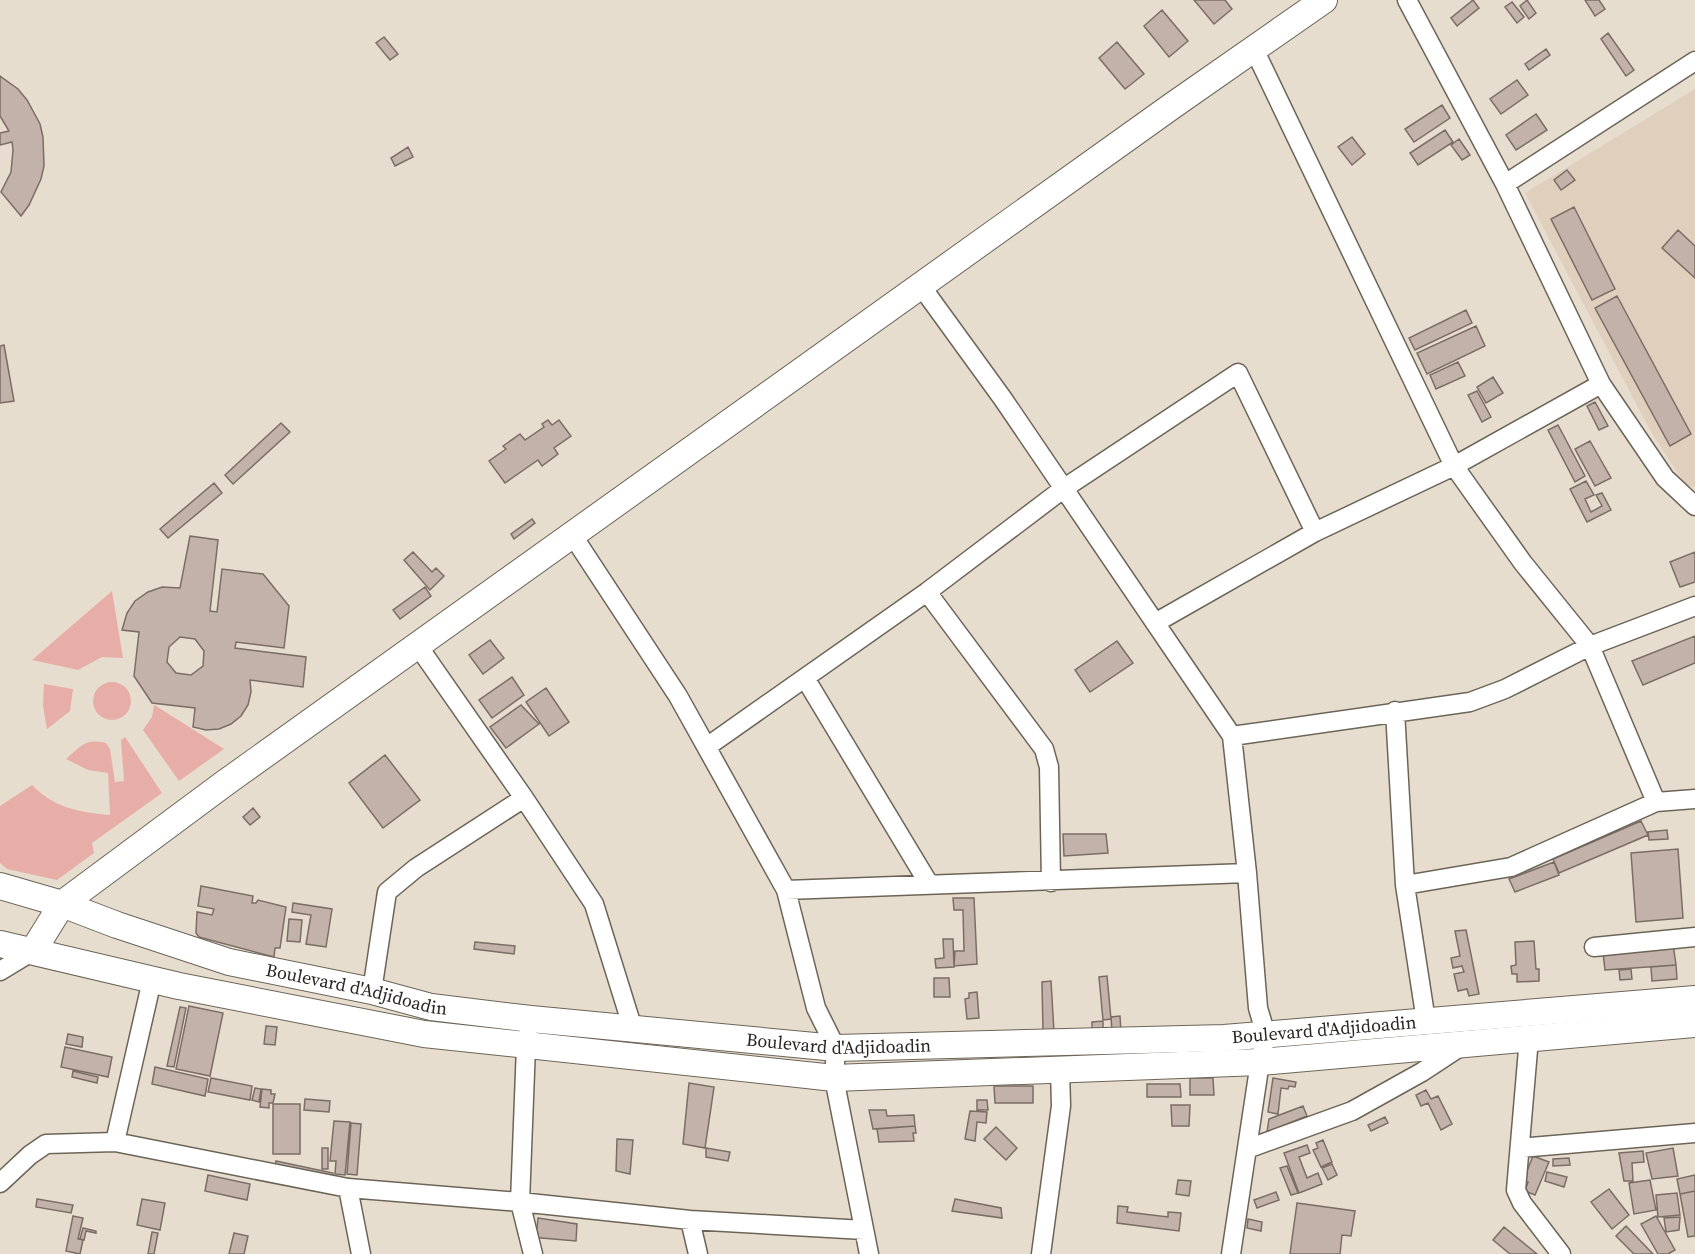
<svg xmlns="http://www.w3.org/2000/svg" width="1695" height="1254" font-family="'Source Serif 4',serif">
  <rect width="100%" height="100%" fill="#e7ddcf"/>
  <path fill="#dfcfbc" d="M1695 89V487L1686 486 1650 430 1525 193Z"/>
  <path fill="#e7aea8" d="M112 591 123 658 102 657 78 670 32 660Z
    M93 701a19 19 0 1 1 38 0a19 19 0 1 1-38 0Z
    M44 684 73 689 70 711 47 729 43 706Z
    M154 705 156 706 224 749 179 781 143 730 152 717Z
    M125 737 162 793 92 843 94 853 57 880 7 869 0 863V806L32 785C53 807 80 813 110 815L108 773 88 770 66 759C81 746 85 738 106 743L110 749 115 782 124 781 121 740Z"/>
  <path fill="#c2b2aa" stroke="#7b6d65" stroke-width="1.5" fill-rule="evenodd" d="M1194 0H1225L1232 9 1214 24Z
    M1473 0 1479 8 1457 26 1451 18Z
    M1527 0 1536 13 1529 19 1520 6Z
    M1585 0H1599L1605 9 1595 16Z
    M1512 2 1524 17 1517 23 1505 7Z
    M1162 10 1188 41 1169 57 1144 26Z
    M1608 33 1634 70 1626 76 1601 39Z
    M384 37 398 54 390 60 376 43Z
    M1117 42 1144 74 1125 89 1099 58Z
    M1546 49 1550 55 1529 70 1525 64Z
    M0 76 18 89 27 100 40 124 43 137 44 166 41 179 29 205 21 216 1 192 11 172 13 150 12 142 0 145V133L9 131 0 116Z
    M1517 80 1528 95 1501 114 1490 99Z
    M1442 105 1450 118 1414 142 1405 129Z
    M1536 114 1547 130 1516 150 1506 135Z
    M1445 130 1453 142 1418 165 1410 153Z
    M1352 137 1365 154 1352 165 1338 147Z
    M1459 139 1470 155 1462 160 1451 145Z
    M408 147 413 157 395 166 391 158Z
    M1567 170 1575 180 1561 190 1554 180Z
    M1574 207 1615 289 1592 300 1551 219Z
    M1678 230 1695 246V278L1662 248Z
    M1617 296 1691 434 1670 446 1595 308Z
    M1466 310 1472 323 1415 350 1409 338Z
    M1476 326 1485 346 1427 374 1417 353Z
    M4 345 14 401 0 403V346Z
    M1458 362 1465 376 1436 389 1430 375Z
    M1493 377 1503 393 1486 403 1477 387Z
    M1477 391 1491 417 1482 422 1468 395Z
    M1595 402 1608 426 1599 430 1587 406Z
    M548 420 552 425 559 420 571 436 554 448 558 454 542 466 538 460 505 483 489 461 506 449 503 446 520 434 525 440 544 427 542 424Z
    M281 423 290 432 233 484 225 475Z
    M1558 425 1585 476 1575 482 1548 430Z
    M1590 441 1611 478 1595 486 1575 449Z
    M1586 481 1594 495 1585 499 1591 512 1602 506 1596 495 1602 493 1611 510 1587 522 1570 489Z
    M214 483 222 493 168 538 160 529Z
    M532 519 535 523 514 539 511 534Z
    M190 536 218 540 210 611 217 612 222 569 263 574 289 606 284 648 236 642 235 648 306 657 303 687 250 680 251 692 248 705 241 716 231 724 219 729 206 730 193 727 195 708 152 703 134 676 139 632 122 630 127 613 135 601 148 592 162 587 180 588ZM180 637 195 639 204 651 203 666 191 675 176 673 167 662 169 647Z
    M413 552 432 572 436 568 444 576 430 590 404 560Z
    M1695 552V582L1680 587 1670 562Z
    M425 587 431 596 400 619 393 610Z
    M1695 636V663L1643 685 1632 661Z
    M490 640 504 658 483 674 469 655Z
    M1117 641 1133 663 1090 692 1075 670Z
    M512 677 524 695 492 718 479 700Z
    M546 688 569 722 549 736 526 702Z
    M521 705 539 724 506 748 490 727Z
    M385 755 420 800 383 828 349 783Z
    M253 808 260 817 250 825 243 817Z
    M1641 821 1648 835 1559 873 1553 859Z
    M1667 830 1668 839 1649 840 1648 832Z
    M1063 834H1106L1108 853 1064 856Z
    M1678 849 1683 918 1636 922 1631 853Z
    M1554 862 1559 875 1515 892 1509 879Z
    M201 886 253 896 252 903H256L258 900 286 907 280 948H275L274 957 199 937 196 933 197 912 212 915 214 909 198 906Z
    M953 898H974L977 964 954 966 955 951H964L963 910H954Z
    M293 903 332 909 326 947 306 944 311 915 292 912Z
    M289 919 302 920 300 942 287 941Z
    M1466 930 1479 994 1469 996 1467 989 1458 991 1454 974 1464 972 1462 966 1453 968 1451 958 1460 956 1455 931Z
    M943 939H953L954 967 936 968 935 959 944 958Z
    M1534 941 1536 969H1539V981L1517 982V974H1512L1511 966 1516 965 1515 942Z
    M475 942 515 946 514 954 474 949Z
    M1673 944 1676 965 1605 970 1603 953Z
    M1676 965 1677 979 1652 981 1651 967Z
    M1631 969 1632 979 1620 980 1619 970Z
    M1107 976 1111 1019 1103 1020 1099 977Z
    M934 978H949L950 997H934Z
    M1051 981 1054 1032 1043 1033 1042 982Z
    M977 992 979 1018 967 1019 965 999 969 998V993Z
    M189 1006 223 1013 210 1076 176 1069Z
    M180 1007 186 1008 174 1067 167 1066Z
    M1120 1016 1121 1032H1112L1111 1017Z
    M1103 1021V1030H1092V1022Z
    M266 1026 277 1027 275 1045 264 1044Z
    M68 1034 83 1037 82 1047 66 1044Z
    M65 1047 112 1057 108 1077 61 1067Z
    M155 1067 208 1079 205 1096 152 1084Z
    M73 1071 98 1077 97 1083 72 1077Z
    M211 1078 252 1086 250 1100 208 1092Z
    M1190 1078H1213L1214 1095H1190Z
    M1273 1078 1296 1082 1295 1087 1289 1086 1288 1089 1281 1088 1278 1114 1268 1112Z
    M689 1083 714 1087 705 1148 683 1144Z
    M1147 1084H1180L1181 1097H1147Z
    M994 1086H1033V1103H995Z
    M255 1088 261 1089 259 1102 252 1100Z
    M262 1089 271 1090V1094H275L273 1103H269V1108L260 1107Z
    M1426 1090 1431 1099 1438 1096 1452 1124 1441 1130 1428 1103 1421 1106 1416 1095Z
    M305 1099 330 1101 329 1112 304 1110Z
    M977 1100H987L988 1110H977Z
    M273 1104H300V1154H273Z
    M1171 1105H1190L1189 1126H1172Z
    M1303 1106 1307 1116 1267 1132 1269 1119Z
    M869 1110H886L887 1116 914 1115 915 1126 873 1129Z
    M970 1111 987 1112 986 1123 977 1122 975 1141 965 1139Z
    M1385 1117 1388 1123 1371 1131 1368 1125Z
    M334 1121 350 1122 345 1175 335 1174 336 1161H330Z
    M351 1123 361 1124 357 1175 347 1174Z
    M915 1126 916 1133H913L914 1141 879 1142 877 1129Z
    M996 1127 1017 1148 1006 1160 984 1139Z
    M617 1139 633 1140 630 1174 616 1171Z
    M1323 1140 1332 1162 1321 1167 1313 1150 1318 1148 1316 1143Z
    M1307 1145 1310 1153 1299 1157 1307 1178 1318 1173 1322 1184 1299 1193 1284 1153Z
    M322 1148H328V1169H322Z
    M706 1148 730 1152 728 1161 706 1157Z
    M1673 1148 1678 1176 1652 1179 1646 1153Z
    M1643 1151 1644 1162 1632 1163 1633 1181H1624L1619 1153Z
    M1533 1156 1549 1162 1535 1195 1525 1191 1528 1182 1523 1181Z
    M1569 1158 1570 1165 1553 1166V1159Z
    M276 1161 333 1173 332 1181 275 1169Z
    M1332 1164 1337 1175 1328 1180 1322 1168Z
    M1287 1166 1298 1193 1291 1195 1280 1168Z
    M1547 1172 1567 1177 1564 1187 1545 1181Z
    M208 1175 250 1184 247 1200 205 1191Z
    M1695 1175V1191L1680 1194 1677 1179Z
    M1178 1180 1191 1181 1189 1196 1176 1194Z
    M1650 1180 1656 1210 1634 1214 1629 1183Z
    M1609 1189 1629 1215 1612 1229 1591 1202Z
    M1695 1191V1236L1688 1237 1680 1194Z
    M1276 1192 1279 1200 1257 1208 1254 1200Z
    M1677 1193 1680 1215 1658 1217 1656 1195Z
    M37 1199 73 1205 71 1213 36 1207Z
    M142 1199 165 1203 160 1230 137 1225Z
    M955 1199 1001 1208 1002 1218 952 1211Z
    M1297 1203 1355 1211 1351 1236 1342 1235 1340 1254H1290Z
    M1118 1206 1128 1207 1127 1212 1168 1217V1212L1181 1213 1179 1231 1117 1223Z
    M73 1216 83 1218 78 1239 83 1240 80 1254 66 1251Z
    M1656 1216 1675 1250 1668 1254H1658L1641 1224Z
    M1680 1217 1679 1230 1666 1232 1664 1218Z
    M538 1218 577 1224 576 1241 530 1237 531 1227 537 1228Z
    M1248 1219 1262 1222 1261 1231 1247 1228Z
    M1626 1226 1653 1254H1634L1616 1236Z
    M1504 1227 1537 1254H1510L1493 1240Z
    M83 1228 96 1231V1233L86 1231 84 1240 80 1239Z
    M152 1232 158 1233 154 1254H148Z
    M234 1233 248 1236 244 1254H229Z"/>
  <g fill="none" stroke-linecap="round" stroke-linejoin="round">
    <defs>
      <path id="street" d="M1407 0 1505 184 1601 384 1665 478 1695 506
        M1254 49 1454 466 1523 563 1590 646 1656 802
        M1505 184 1695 61
        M921 286 1003 399 1232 736 1247 873 1258 1008 1266 1035 1260 1062 1231 1254
        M573 536 678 696 786 890 816 1008 836 1048 834 1078 869 1254
        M927 592 1044 749 1049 767 1051 882
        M1155 623 1315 532 1454 466 1601 384
        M418 646 524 798 594 904 633 1029
        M805 678 929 884
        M1395 711 1405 885 1426 1021
        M1232 736 1470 702 1505 689 1590 646 1695 606
        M708 746 927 592 1063 489 1238 373 1315 532
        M1405 885 1511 867 1656 802 1695 799
        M786 890 1247 873
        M1594 947 1695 937
        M0 971 33 951
        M372 991 387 892 416 868 524 798
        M528 1035 526 1046 520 1202 533 1254
        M1529 1038 1516 1190 1522 1203 1561 1254
        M115 1142 152 980
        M1520 1148 1695 1133
        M1247 1149 1352 1111 1422 1072 1463 1045
        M0 1183 30 1155 46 1144 115 1142 348 1188 520 1202 690 1220 864 1230
        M348 1188 361 1254
        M690 1220 698 1254
        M1041 1254 1061 1106 1060 1069"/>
      <g id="secondary">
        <path id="s1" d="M0 886 62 904 117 925 229 962 372 991 431 1007 531 1019 836 1048 1224 1038 1695 999"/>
        <path d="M0 944 179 986 424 1034 834 1078 1260 1062 1695 1024"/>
        <path d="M33 951 62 904 225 783 1172 106 1324 0"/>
      </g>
    </defs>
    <use href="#street" stroke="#6d6458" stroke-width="21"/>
    <use href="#secondary" stroke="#6d6458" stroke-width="28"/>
    <use href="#street" stroke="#fff" stroke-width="18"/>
    <use href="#secondary" stroke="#fff" stroke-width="26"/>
  </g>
  <g text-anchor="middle" stroke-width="6" stroke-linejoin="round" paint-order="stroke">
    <g font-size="18" fill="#292520" stroke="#f4eadc">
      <text dy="6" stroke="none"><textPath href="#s1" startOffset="372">Boulevard d'Adjidoadin</textPath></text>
      <text dy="6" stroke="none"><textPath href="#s1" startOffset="1344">Boulevard d'Adjidoadin</textPath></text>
      <text dy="6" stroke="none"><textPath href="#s1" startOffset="858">Boulevard d'Adjidoadin</textPath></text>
    </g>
  </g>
</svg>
